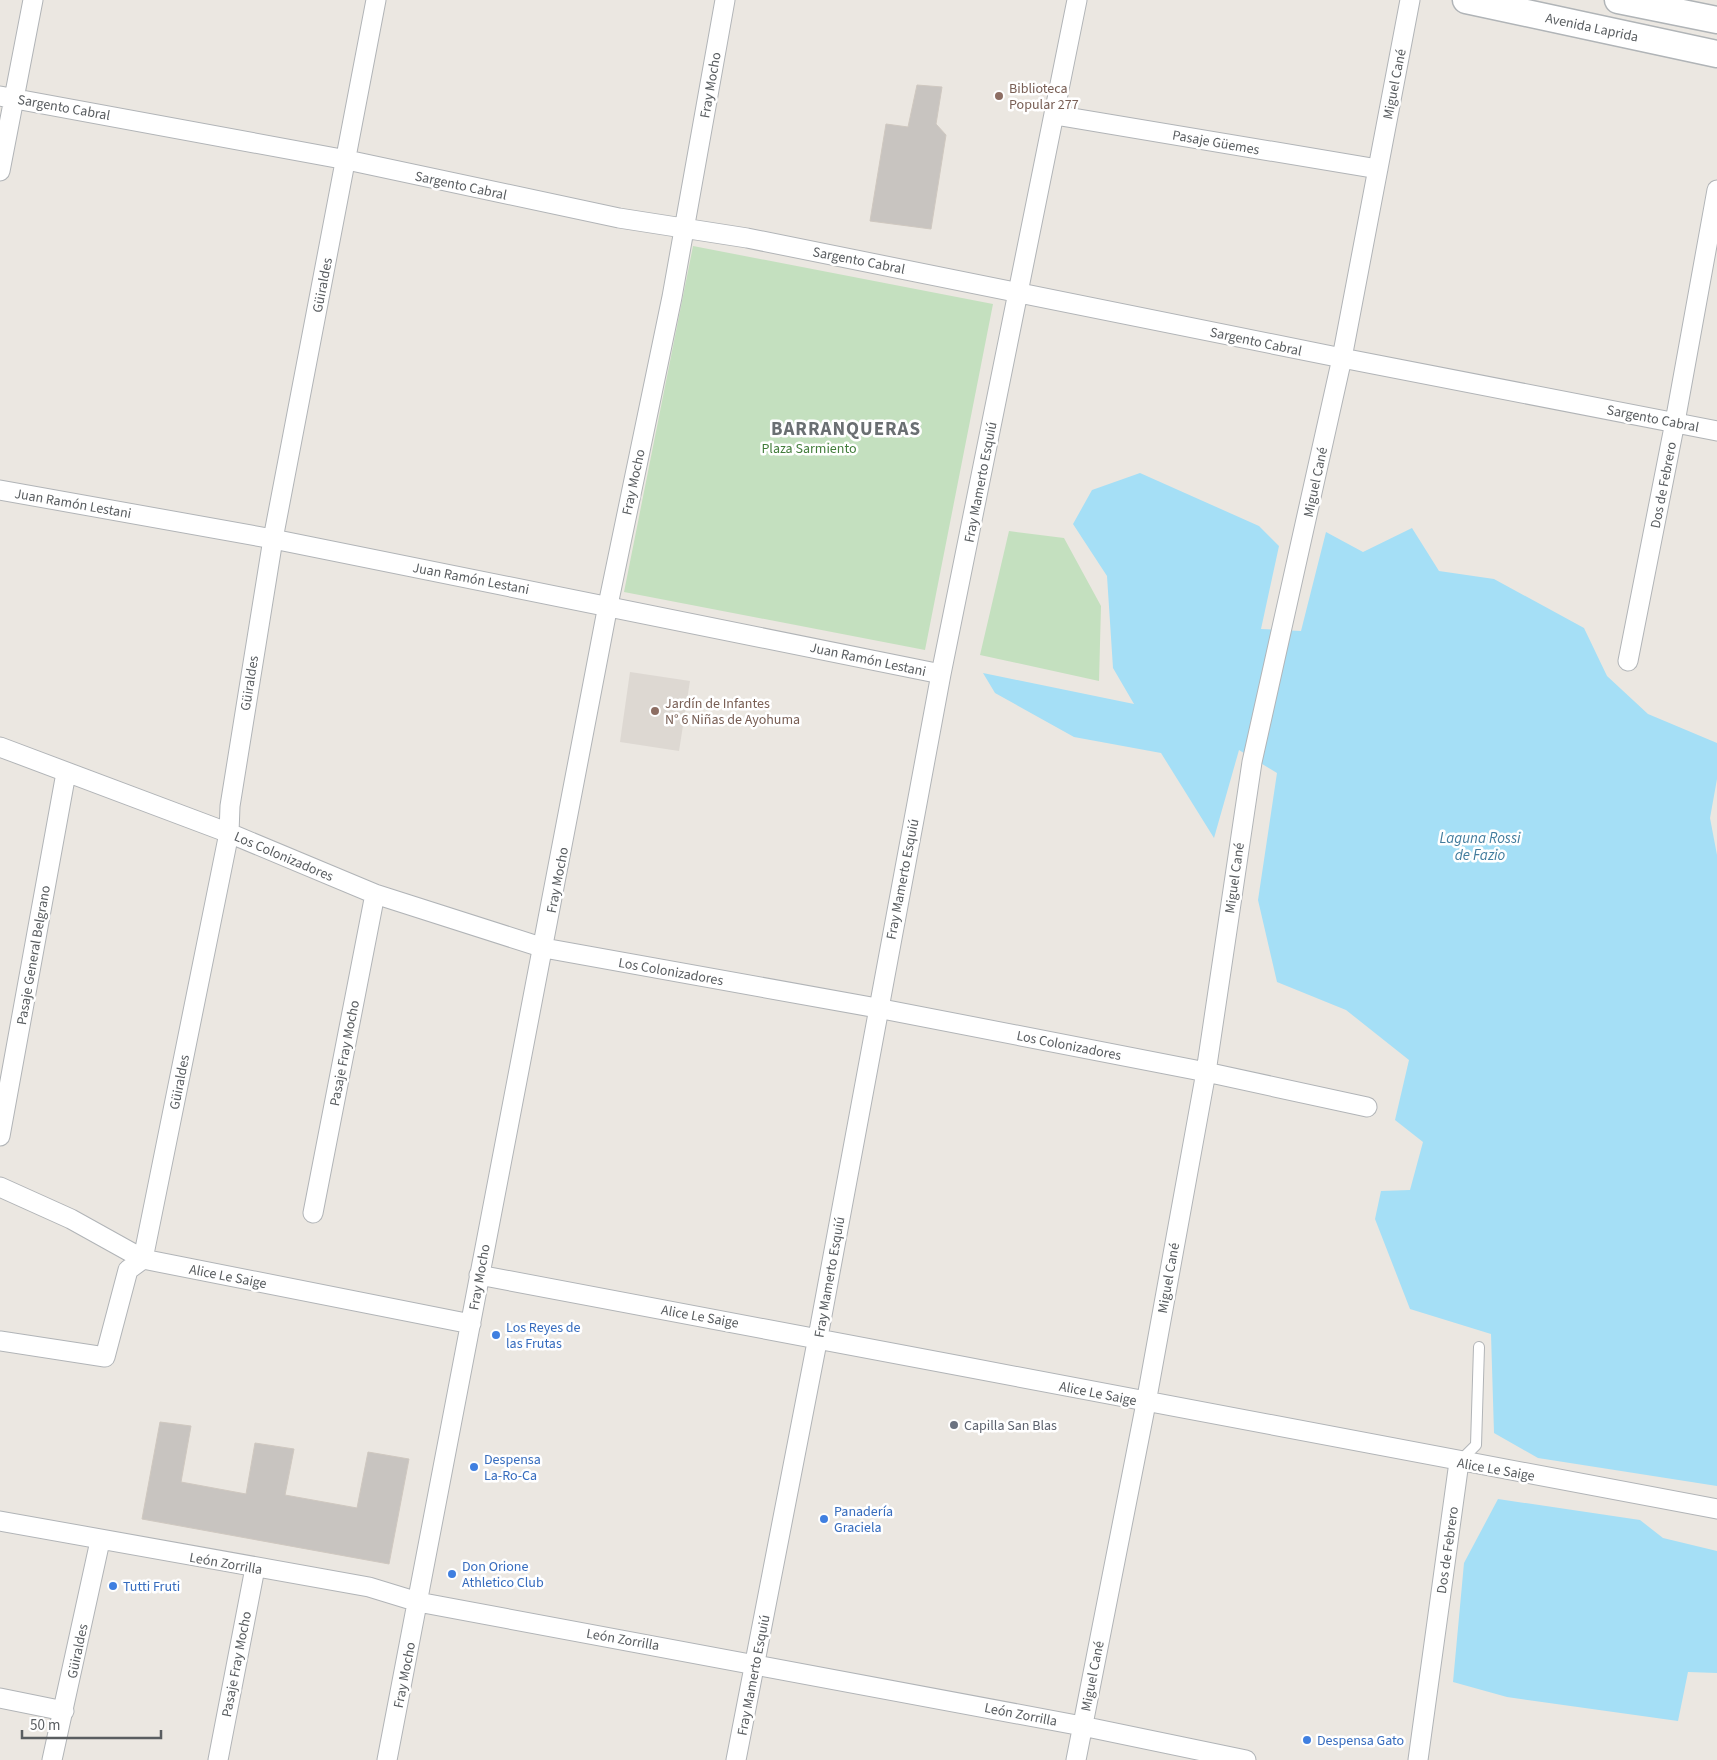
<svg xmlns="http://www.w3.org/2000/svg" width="1717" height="1760" font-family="'Source Sans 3',sans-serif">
  <rect width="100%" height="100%" fill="#ebe7e1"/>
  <path fill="#ddd8d2" d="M630 672 690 681 679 751 620 742Z"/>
  <path fill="#c4e0bf" d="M693 246 993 304 925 650 624 592Z
    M1009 531 1064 538 1101 606 1099 681 980 655Z"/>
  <path fill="#a5dff6" d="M1140 473 1259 526 1279 546 1261 629 1301 631 1326 532 1363 552 1412 528 1439 571 1494 579 1584 628 1607 676 1648 714 1717 743V779L1710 818 1717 855V1486L1538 1458 1494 1433 1491 1334 1410 1309 1375 1219 1381 1191 1410 1190 1423 1142 1395 1120 1409 1060 1346 1010 1277 982 1258 900 1277 773 1239 750 1214 838 1161 753 1074 737 995 693 983 673 1134 704 1113 668 1107 576 1073 524 1092 490Z
    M1498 1499 1640 1520 1663 1538 1717 1551V1673L1688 1672 1678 1721 1507 1697 1453 1682 1464 1563Z"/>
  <path fill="#c8c4c0" stroke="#cfc8c0" d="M917 85 942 87 936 124 946 135 931 229 870 221 886 124 908 127Z
    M160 1422 191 1426 181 1482 246 1494 255 1443 294 1449 285 1495 357 1508 368 1452 409 1459 389 1564 142 1519Z"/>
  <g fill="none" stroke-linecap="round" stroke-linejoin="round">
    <defs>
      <path id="service" d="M1459 1462 1476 1445 1479 1347"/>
      <path id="minor" d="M0 96 347 160 619 218 747 238 1342 358 1717 431
        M1055 115 1378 169
        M0 171 33 0
        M0 490 273 539 941 674
        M1628 661 1675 422 1717 190
        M0 747 229 833 375 894 544 948 877 1008 1206 1072 1367 1107
        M0 1136 66 773
        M0 1187 71 1219 143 1259 471 1324
        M313 1213 375 894
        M479 1275C892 1351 1304 1434 1717 1509
        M0 1341 105 1357 128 1270 143 1259 229 833 230 806 273 539 376 0
        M0 1521 369 1587 418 1602 1082 1726 1246 1760
        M0 1698 64 1711
        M52 1760 100 1541
        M218 1760 255 1568
        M387 1760 608 605 672 297 725 0
        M736 1760 818 1337 941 674 1077 0
        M1076 1760 1146 1403 1206 1072 1252 762 1342 358 1410 0
        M1418 1760 1459 1462"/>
      <path id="secondary" d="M1466 0 1717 54
        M1618 0 1717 20"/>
    </defs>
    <use href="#service" stroke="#b1b4b7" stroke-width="12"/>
    <use href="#minor" stroke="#b1b4b7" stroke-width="21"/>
    <use href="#secondary" stroke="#b0b4b7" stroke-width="29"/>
    <use href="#service" stroke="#fff" stroke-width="10"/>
    <use href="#minor" stroke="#fff" stroke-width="19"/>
    <use href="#secondary" stroke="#fff" stroke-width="26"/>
  </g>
  <g fill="#8d6e63" stroke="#fff" stroke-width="2">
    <circle cx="999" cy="96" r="5"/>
    <circle cx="655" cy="711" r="5"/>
  </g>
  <g fill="#3f7fe0" stroke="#fff" stroke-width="2">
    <circle cx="496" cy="1335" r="5"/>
    <circle cx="474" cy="1467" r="5"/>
    <circle cx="824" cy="1519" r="5"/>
    <circle cx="452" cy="1574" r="5"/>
    <circle cx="113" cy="1586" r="5"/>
    <circle cx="1307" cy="1740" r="5"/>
  </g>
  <circle fill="#6b7280" stroke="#fff" stroke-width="2" cx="954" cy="1425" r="5"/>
  <g text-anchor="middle" stroke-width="5" stroke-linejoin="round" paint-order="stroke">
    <g font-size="14" fill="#595d60" stroke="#fff">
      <text transform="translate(1592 27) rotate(12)" y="5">Avenida Laprida</text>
      <text transform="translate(1394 84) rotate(-79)" y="5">Miguel Cané</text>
      <text transform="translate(710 85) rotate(-80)" y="5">Fray Mocho</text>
      <text transform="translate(64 107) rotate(10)" y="5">Sargento Cabral</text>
      <text transform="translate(1216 142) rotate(10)" y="5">Pasaje Güemes</text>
      <text transform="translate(461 185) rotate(12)" y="5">Sargento Cabral</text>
      <text transform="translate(859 260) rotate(11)" y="5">Sargento Cabral</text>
      <text transform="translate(322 285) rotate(-79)" y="5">Güiraldes</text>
      <text transform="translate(1256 341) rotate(12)" y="5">Sargento Cabral</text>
      <text transform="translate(1653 418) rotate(11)" y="5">Sargento Cabral</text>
      <text transform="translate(633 482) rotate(-78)" y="5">Fray Mocho</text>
      <text transform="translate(980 482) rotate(-79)" y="5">Fray Mamerto Esquiú</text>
      <text transform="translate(1315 482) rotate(-78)" y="5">Miguel Cané</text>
      <text transform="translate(1663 485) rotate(-79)" y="5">Dos de Febrero</text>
      <text transform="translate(73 503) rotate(10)" y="5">Juan Ramón Lestani</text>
      <text transform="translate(471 578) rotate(11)" y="5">Juan Ramón Lestani</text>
      <text transform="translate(868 659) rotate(12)" y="5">Juan Ramón Lestani</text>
      <text transform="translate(249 683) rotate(-81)" y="5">Güiraldes</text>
      <text transform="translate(284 856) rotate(23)" y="5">Los Colonizadores</text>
      <text transform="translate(1234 878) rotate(-82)" y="5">Miguel Cané</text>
      <text transform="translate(902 879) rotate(-79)" y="5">Fray Mamerto Esquiú</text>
      <text transform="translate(557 880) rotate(-79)" y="5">Fray Mocho</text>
      <text transform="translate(33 955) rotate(-80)" y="5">Pasaje General Belgrano</text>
      <text transform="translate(671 971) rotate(10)" y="5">Los Colonizadores</text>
      <text transform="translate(1069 1045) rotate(11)" y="5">Los Colonizadores</text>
      <text transform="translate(344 1053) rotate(-79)" y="5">Pasaje Fray Mocho</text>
      <text transform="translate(179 1082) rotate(-79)" y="5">Güiraldes</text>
      <text transform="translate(228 1276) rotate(11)" y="5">Alice Le Saige</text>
      <text transform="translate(479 1277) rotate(-80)" y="5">Fray Mocho</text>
      <text transform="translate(829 1277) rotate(-80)" y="5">Fray Mamerto Esquiú</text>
      <text transform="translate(1168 1278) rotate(-80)" y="5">Miguel Cané</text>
      <text transform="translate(700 1316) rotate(10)" y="5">Alice Le Saige</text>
      <text transform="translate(1098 1393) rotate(11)" y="5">Alice Le Saige</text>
      <text transform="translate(1496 1469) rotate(10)" y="5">Alice Le Saige</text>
      <text transform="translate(1447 1550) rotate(-82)" y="5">Dos de Febrero</text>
      <text transform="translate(226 1563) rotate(10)" y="5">León Zorrilla</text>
      <text transform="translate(623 1639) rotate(10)" y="5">León Zorrilla</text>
      <text transform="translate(77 1651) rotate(-78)" y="5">Güiraldes</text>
      <text transform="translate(236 1664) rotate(-79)" y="5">Pasaje Fray Mocho</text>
      <text transform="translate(404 1675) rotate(-79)" y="5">Fray Mocho</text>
      <text transform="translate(753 1675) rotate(-79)" y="5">Fray Mamerto Esquiú</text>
      <text transform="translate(1092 1676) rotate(-79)" y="5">Miguel Cané</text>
      <text transform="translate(1021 1714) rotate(11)" y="5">León Zorrilla</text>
    </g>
    <g font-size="14" fill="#785e54" stroke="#fff" text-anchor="start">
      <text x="1009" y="93">Biblioteca<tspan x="1009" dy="16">Popular 277</tspan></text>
      <text x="665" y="708">Jardín de Infantes<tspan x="665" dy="16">N° 6 Niñas de Ayohuma</tspan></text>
    </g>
    <g font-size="14" fill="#427d3b" stroke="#fff">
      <text x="809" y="453">Plaza Sarmiento</text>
    </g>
    <g font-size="14" fill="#366cbe" stroke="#fff" text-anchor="start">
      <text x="506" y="1332">Los Reyes de<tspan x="506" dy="16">las Frutas</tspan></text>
      <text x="484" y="1464">Despensa<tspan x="484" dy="16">La-Ro-Ca</tspan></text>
      <text x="834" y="1516">Panadería<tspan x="834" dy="16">Graciela</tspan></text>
      <text x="462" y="1571">Don Orione<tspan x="462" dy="16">Athletico Club</tspan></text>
      <text x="123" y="1591">Tutti Fruti</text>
      <text x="1317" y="1745">Despensa Gato</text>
    </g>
    <g font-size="14" fill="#5b616d" stroke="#fff" text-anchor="start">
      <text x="964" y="1430">Capilla San Blas</text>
    </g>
    <g font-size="15" font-style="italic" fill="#427c9d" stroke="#fff">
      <text x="1480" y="843">Laguna Rossi<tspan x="1480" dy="17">de Fazio</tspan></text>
    </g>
    <g font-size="19" font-weight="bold" letter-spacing="1" fill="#6a6f72" stroke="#fff">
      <text x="846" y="435">BARRANQUERAS</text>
    </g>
  </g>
  <path d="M22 1730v8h139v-8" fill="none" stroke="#595d60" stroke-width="2.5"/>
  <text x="30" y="1730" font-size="15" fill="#595d60" stroke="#ffffff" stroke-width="4" paint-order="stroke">50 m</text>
</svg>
